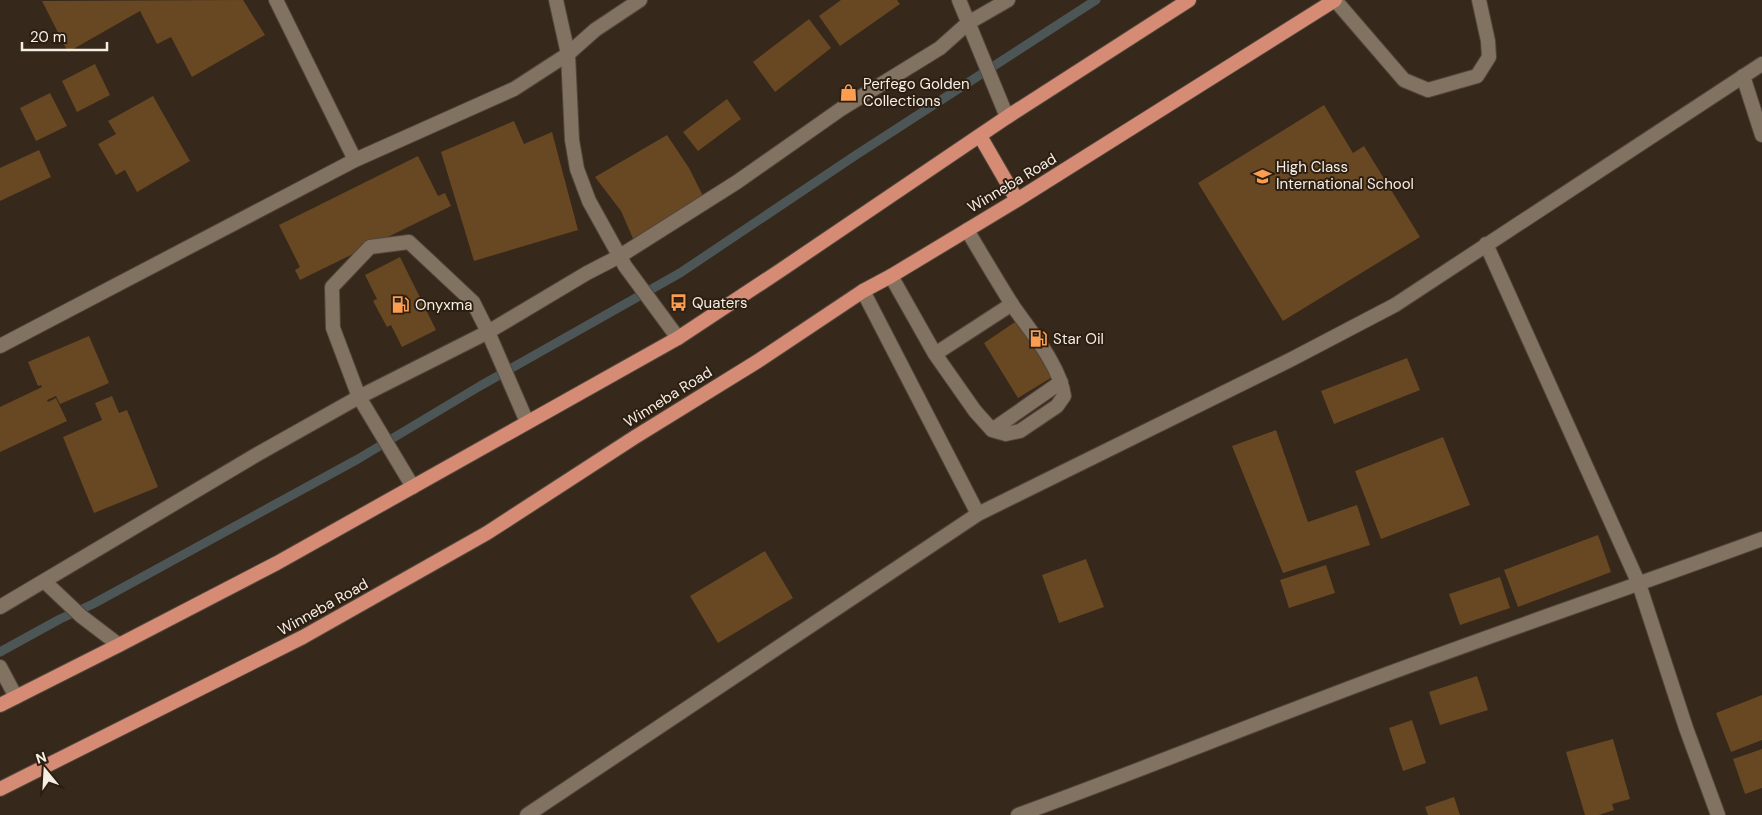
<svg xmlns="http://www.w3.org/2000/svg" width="1762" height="815" font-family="'DM Sans',sans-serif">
  <rect width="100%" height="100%" fill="#36281b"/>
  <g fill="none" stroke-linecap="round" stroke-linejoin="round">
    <path stroke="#4d5657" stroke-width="9" d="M0 652 60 619 93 604 358 459 480 386 680 273 856 155 1096 0"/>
  </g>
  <path fill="#684723" d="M243 0 265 35 192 77 171 37 157 44 140 11 68 52 42 1Z
    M841 0H897L900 4 840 46 819 16Z
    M809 19 831 48 775 92 753 62Z
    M95 64 110 95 77 112 62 81Z
    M50 93 67 126 36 141 20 108Z
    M153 96 190 161 137 192 125 170 116 175 98 144 116 134 108 121Z
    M727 99 741 119 698 151 683 132Z
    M1324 105 1353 153 1364 146 1420 237 1283 321 1198 183Z
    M514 121 524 144 552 132 578 230 474 261 441 152Z
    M667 135 689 168 704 198 635 243 621 211 595 177Z
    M39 150 51 177 0 201V168Z
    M418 156 438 196 445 193 451 206 300 280 295 270 300 267 279 225Z
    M400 257 436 330 402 347 391 325 387 327 373 301 377 299 365 275Z
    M1018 320 1054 376 1018 398 984 343Z
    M89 336 109 383 60 404 56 396 47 400 48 402 56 398 67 421 0 452V407L42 387 41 385 38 386 28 362Z
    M1407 358 1420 390 1334 424 1321 391Z
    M112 396 119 413 127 410 158 487 94 513 63 437 102 420 95 403Z
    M1276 430 1308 522 1357 505 1370 545 1283 573 1232 446Z
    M1443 437 1470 505 1381 539 1355 471Z
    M1598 535 1611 572 1518 607 1504 570Z
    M765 551 793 598 718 643 690 596Z
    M1086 559 1104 607 1059 623 1042 575Z
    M1326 565 1335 593 1289 608 1280 580Z
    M1500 577 1510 608 1460 625 1449 594Z
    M1477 676 1488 710 1440 725 1429 692Z
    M1762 695V740L1731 752 1716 713Z
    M1412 720 1426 763 1403 771 1389 728Z
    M1613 739 1630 799 1612 804 1614 810 1599 815H1585L1566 752Z
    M1762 749V788L1745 794 1733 759Z
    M1454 797 1460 815H1428L1425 807Z"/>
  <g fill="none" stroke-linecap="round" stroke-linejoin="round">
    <defs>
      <path id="service" d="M1335 0 1404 80 1428 90 1477 76 1489 57 1488 41 1479 0
        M891 276 935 354 975 411 992 430 1006 434 1020 431 1057 406 1064 396C1060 365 1030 331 1013 306 997 281 982 255 967 230
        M935 354 1012 304
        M992 430 1061 382
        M413 487 359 397 333 328 332 287 370 247 409 242 473 302 488 332 527 422
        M44 581 81 616 119 645
        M0 607 256 455 359 397 488 332 587 273 620 256 737 182 841 109 940 48 968 23 1008 0
        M0 667 16 697"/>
      <path id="minor" d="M276 0 355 160
        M556 0 568 54 572 140 577 169 589 201 625 266 678 338
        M959 0 1007 117
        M1743 76 1762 135
        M1486 244 1639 584 1686 728 1718 815
        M863 291 978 514
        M0 346 355 160 514 89 568 54 595 30 640 0
        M527 815 978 514 1290 360 1395 305 1762 64
        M1018 815C1142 770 1263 720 1387 674 1511 628 1637 585 1762 539"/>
      <path id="trunk" d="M980 136 1017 200
        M0 705 119 645 277 563 678 338 781 270 1007 117 1189 0
        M0 789 303 637 487 533 635 437 758 361 863 291 891 276 1017 200 1335 0"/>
    </defs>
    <use href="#service" stroke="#51463b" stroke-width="16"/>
    <use href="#minor" stroke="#51463b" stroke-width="16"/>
    <use href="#trunk" stroke="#51463b" stroke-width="16"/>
    <use href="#service" stroke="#827262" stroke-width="14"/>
    <use href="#minor" stroke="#827262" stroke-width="14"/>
    <use href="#trunk" stroke="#d58b74" stroke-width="14"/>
  </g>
  <defs>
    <symbol id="shop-bare" viewBox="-9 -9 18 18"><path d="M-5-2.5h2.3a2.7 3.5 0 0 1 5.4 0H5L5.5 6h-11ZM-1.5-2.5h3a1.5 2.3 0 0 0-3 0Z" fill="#fc9d52" stroke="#2c1f11" stroke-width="2.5" paint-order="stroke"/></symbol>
    <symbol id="school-bare" viewBox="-9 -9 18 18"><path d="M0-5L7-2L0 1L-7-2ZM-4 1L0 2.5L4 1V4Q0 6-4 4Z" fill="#fc9d52" stroke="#2c1f11" stroke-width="2.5" paint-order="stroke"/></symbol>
    <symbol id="bus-bare" viewBox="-9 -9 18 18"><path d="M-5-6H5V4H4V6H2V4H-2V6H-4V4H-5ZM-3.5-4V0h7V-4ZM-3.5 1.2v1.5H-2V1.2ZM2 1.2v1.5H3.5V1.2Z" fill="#fc9d52" stroke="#2c1f11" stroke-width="2.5" paint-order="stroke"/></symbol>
    <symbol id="fuel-bare" viewBox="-9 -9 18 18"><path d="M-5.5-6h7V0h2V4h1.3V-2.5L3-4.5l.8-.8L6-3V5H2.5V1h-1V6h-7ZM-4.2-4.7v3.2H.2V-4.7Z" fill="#fc9d52" stroke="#2c1f11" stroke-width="2.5" paint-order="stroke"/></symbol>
  </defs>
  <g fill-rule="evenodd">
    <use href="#shop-bare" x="836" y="80" width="25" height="25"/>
    <use href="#school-bare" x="1250" y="164" width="25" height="25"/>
    <use href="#bus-bare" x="666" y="290" width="25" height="25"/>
    <use href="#fuel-bare" x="388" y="292" width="25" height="25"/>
    <use href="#fuel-bare" x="1026" y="326" width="25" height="25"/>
  </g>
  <g text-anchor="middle" stroke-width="4" stroke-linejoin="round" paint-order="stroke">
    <g font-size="15" fill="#f6ede4" stroke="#2c1f11" text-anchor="start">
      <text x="863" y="89">Perfego Golden<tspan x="863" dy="17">Collections</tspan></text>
      <text x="1276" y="172">High Class<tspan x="1276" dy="17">International School</tspan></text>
      <text x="692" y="308">Quaters</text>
      <text x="415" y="310">Onyxma</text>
      <text x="1053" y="344">Star Oil</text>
    </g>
    <g font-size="15" fill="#f6ede4" stroke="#2c1f11">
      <text transform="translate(1012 183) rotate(-31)" y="5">Winneba Road</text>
      <text transform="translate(668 397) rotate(-32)" y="5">Winneba Road</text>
      <text transform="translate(323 607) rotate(-29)" y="5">Winneba Road</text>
    </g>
  </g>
  <g transform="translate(45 770) rotate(342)" stroke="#2c1f11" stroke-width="4" paint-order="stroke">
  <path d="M0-4L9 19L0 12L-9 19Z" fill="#f6ede4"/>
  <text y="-8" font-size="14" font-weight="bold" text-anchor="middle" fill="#f6ede4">N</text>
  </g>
  <path d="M22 42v8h85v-8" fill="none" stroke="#f6ede4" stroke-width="2.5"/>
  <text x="30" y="42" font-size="15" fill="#f6ede4" stroke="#2c1f11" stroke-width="4" paint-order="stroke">20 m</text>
</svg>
